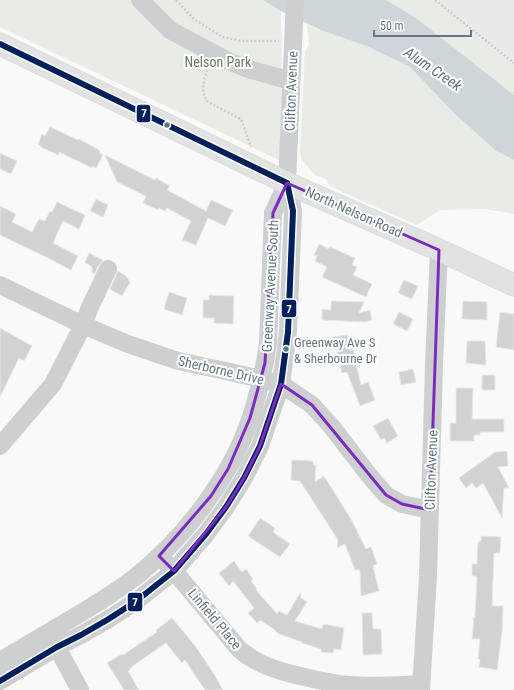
<svg xmlns="http://www.w3.org/2000/svg" width="514" height="690" font-family="'Roboto Condensed',sans-serif">
  <rect width="100%" height="100%" fill="#f9f9f9"/>
  <path fill="#e8e9e9" d="M437 0H514V59Z"/>
  <path fill="#e8ebe6" d="M0 0H281L283 162 0 27Z
    M386 0H437L514 59V95L416 18Z
    M307 24 321 30 369 47 410 67 454 113 496 151 514 160V214L484 209 440 210 417 225 349 195 329 185 326 179 315 175 302 160 300 152 305 52 309 44Z"/>
  <path fill="#ced6d9" d="M263 0H386L416 18 514 95V160L496 151 454 113 410 67 369 47 321 30 281 11Z"/>
  <path fill="#d0d2d3" stroke="#e8e8e8" d="M50 127 78 140 79 139 99 150 100 153 103 155 96 168 92 166V168L59 152 58 155 41 147V146L38 144 42 134 45 136Z
    M0 153 17 161 11 174 0 169Z
    M105 155 155 180 156 178 170 186 167 190 206 211 211 200 233 210 225 226 208 218 196 245 182 240 191 221 167 208 165 211 159 208 158 210 143 203 146 196 117 182Z
    M96 199 108 205 103 217 90 211Z
    M57 202 85 215 79 229 63 221 53 243 78 256 71 270 46 257 0 235V206L16 214 12 222 32 232 39 219 45 221 50 211 52 212Z
    M319 244 329 249 330 247 355 258 352 265 357 267 353 275 372 284 366 297 322 277 327 267 315 261 317 256 314 255Z
    M89 253 103 260 99 265 94 274 92 273V267L85 262Z
    M118 271 126 276 130 282 122 296 110 289Z
    M404 280 418 286 412 299 398 293Z
    M169 292 187 298 182 315 164 309Z
    M209 295 234 296 233 324 214 323V318H203V300H209Z
    M331 301 364 302 359 313 370 310 372 320 364 322 322 320V309L331 310Z
    M463 301 487 302V320L462 319Z
    M399 312 413 319 407 331 393 324Z
    M500 312 514 314V350L496 347Z
    M0 328 32 346 24 361 19 358 0 397Z
    M347 335 349 350 353 349 361 385 368 382 375 400 360 406 347 372 342 373 336 348 328 349 326 338Z
    M467 341H485L486 365 466 363Z
    M413 369 416 382 401 385 399 372Z
    M482 375H495V390H482Z
    M456 388H473L472 419H504V432H480V435H474V441H450V423H456Z
    M388 418 398 436 387 443 384 438 381 440 373 426Z
    M507 451 508 466 498 467 509 488H504L502 518 483 483 476 488 472 483 466 488 459 478 495 452Z
    M292 460 313 461V465H316L315 482 324 476 351 519 366 549 371 547 377 564 373 566 379 591 361 596 360 570H355L345 544 337 548 338 540 300 481 291 480Z
    M260 518 275 528 273 532 290 544 280 557 263 546 248 536Z
    M481 536 501 537 500 553H494L492 606H503L502 632 497 670 479 667 480 660 478 659 480 639H472L474 617H475L477 578 476 576H472V564H477L478 542 481 541Z
    M234 561 242 572 246 569 253 579 251 581 257 589 256 590 277 614 279 611 287 615 300 593 301 598 307 602 295 621 322 629 323 624 344 628 341 650 334 649 333 653 321 652V649L302 643V642L279 634 275 631V630L260 620 257 623 248 613 254 608 233 581 229 586 219 573Z
    M362 613H372L373 629H381L382 654 363 655Z
    M172 618 196 647 214 674 223 690H205L185 660 182 663 166 643 130 668 131 669 128 671 139 690H124L107 663 122 654 123 655 157 632 156 630Z"/>
  <g fill="none" stroke-linecap="round" stroke-linejoin="round">
    <defs>
      <path id="major" d="M0 44 287 183 439 250 514 285"/>
    </defs>
    <use href="#major" stroke="#d5d6d7" stroke-width="23"/>
    <path stroke="#cbcccd" stroke-width="2.5" stroke-dasharray="2 2" stroke-linecap="butt" d="M176 0 195 20 223 37 241 41H279
      M435 0 514 63
      M208 66 204 81 203 88 204 96 208 102 241 119 251 147"/>
    <path stroke="#cecfd0" stroke-width="18" d="M140 0 170 30 228 61 248 69 291 81
      M0 285 83 325 128 344 178 361 226 371 281 384 312 405 332 427 368 474 386 495 402 504 430 510
      M0 446 53 384 83 325 90 307 108 269
      M166 563 174 571 239 649C260 668 290 674 318 680 329 682 340 685 351 685 374 687 398 685 421 684
      M51 636 80 690
      M0 661C24 647 47 633 71 619 92 606 115 593 134 578 172 548 203 511 227 470 249 434 262 385 268 343L273 213 287 183
      M0 681 57 647 81 635 107 620 135 602 174 571 206 534 226 507 244 478 260 446 281 384 288 332 293 211 287 183 295 0
      M421 690 428 576 434 365 439 250"/>
    <use href="#major" stroke="#e1e2e2" stroke-width="22"/>
    <defs>
      <path id="bus-1" d="M0 44 287 183
        M0 681 57 647 81 635 107 620 135 602 174 571 206 534 226 507 244 478 260 446 281 384 288 332 293 211 287 183"/>
    </defs>
    <use href="#bus-1" stroke="#fff" stroke-width="9"/>
    <use href="#bus-1" stroke="#00205b" stroke-width="6"/>
  </g>
  <path fill="none" stroke="#7b2cbf" stroke-width="3" stroke-linejoin="round" d="M287 183 439 250 430 510 402 504 386 495 312 405 281 384 260 446 244 478 226 507 174 571 159 556 211 496 228 469 250 418 265 363 273 213Z"/>
  <g fill="#657683" stroke="#fff" stroke-width="1.5">
    <circle cx="167" cy="125" r="3.5"/>
    <circle cx="286" cy="349" r="3.5"/>
  </g>
  <g text-anchor="middle" stroke-width="4" stroke-linejoin="round" paint-order="stroke">
    <g font-size="13" fill="#657683" stroke="#fff" text-anchor="start">
      <text x="294" y="347">Greenway Ave S<tspan x="294" dy="16">&amp; Sherbourne Dr</tspan></text>
    </g>
    <g font-size="14" fill="#687a64" stroke="#fff">
      <text x="218" y="67">Nelson Park</text>
    </g>
    <g font-size="14" fill="#657683" stroke="#fff">
      <text transform="translate(291 91) rotate(-88)" y="5">Clifton Avenue</text>
      <text transform="translate(354 212) rotate(24)" y="5">North Nelson Road</text>
      <text transform="translate(270 286) rotate(-87)" y="5">Greenway Avenue South</text>
      <text transform="translate(221 370) rotate(13)" y="5">Sherborne Drive</text>
      <text transform="translate(431 470) rotate(-88)" y="5">Clifton Avenue</text>
      <text transform="translate(215 619) rotate(50)" y="5">Linfield Place</text>
    </g>
    <g font-size="15" font-style="italic" fill="#60757c" stroke="#fff">
      <text transform="translate(433 69) rotate(34)" y="5">Alum Creek</text>
    </g>
  </g>
  <g stroke="#fff" stroke-width="1.5">
    <rect x="136" y="104" width="15" height="19" rx="4" fill="#00205b"/>
    <rect x="281" y="299" width="16" height="19" rx="4" fill="#00205b"/>
    <rect x="127" y="592" width="16" height="20" rx="4" fill="#00205b"/>
  </g>
  <g font-size="11" text-anchor="middle" font-weight="bold" fill="#fff">
    <text x="144" y="117">7</text>
    <text x="289" y="313">7</text>
    <text x="135" y="606">7</text>
  </g>
  <path d="M374 30v6h97v-6" fill="none" stroke="#657683" stroke-width="2"/>
  <text x="380" y="30" font-size="12" fill="#657683" stroke="#ffffff" stroke-width="3" paint-order="stroke">50 m</text>
</svg>
